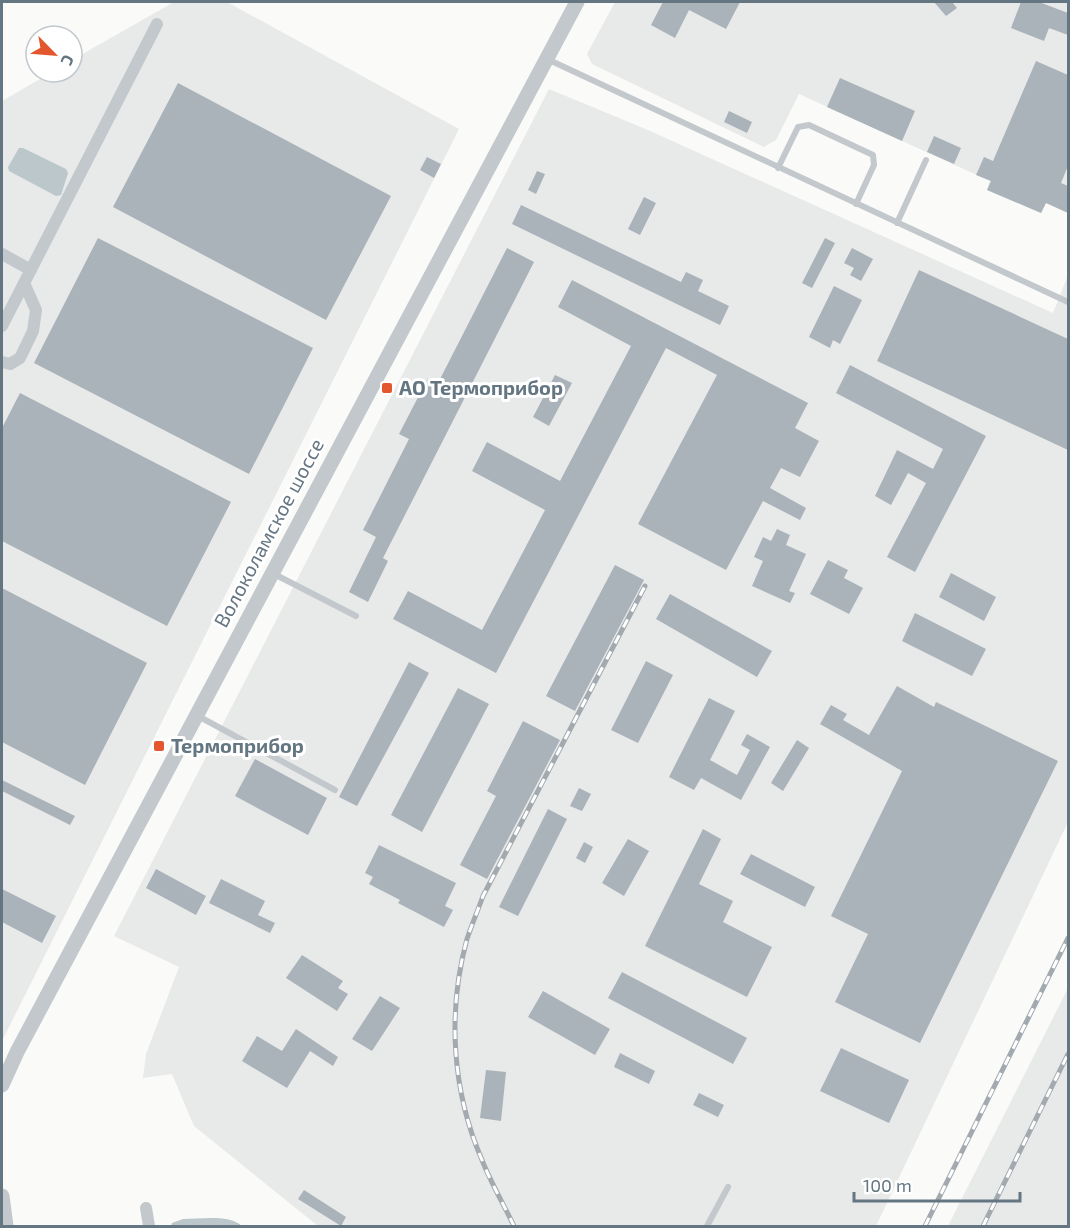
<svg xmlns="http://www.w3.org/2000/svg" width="1070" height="1228" font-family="'Exo 2',sans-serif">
  <rect width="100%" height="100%" fill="#fafaf8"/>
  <path fill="#e8e9e9" d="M174 2H227L459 129 2 1041V101L52 72H72V60Z
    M615 2H1068V213L1046 203 1041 213 987 190 990 181 799 94 776 140 764 147 592 64 587 54Z
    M549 89 648 130 1053 313 1068 275V822L876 1226H318L194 1126 172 1074 143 1078 146 1054 179 967 114 936Z
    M1068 988V1226H948Z"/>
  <path fill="#bbc7cb" d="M19 148H23L66 169 68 173 61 195 56 196 9 171 8 167Z
    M183 1219C200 1219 229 1214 242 1226H171L172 1223Z"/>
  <path fill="#aab3b9" d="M663 2H740L726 29 689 10 675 38 651 25Z
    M934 2H952L957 8 946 16Z
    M1021 2H1039L1068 13V35L1049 28 1044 41 1011 28Z
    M1036 61 1068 75V166L1061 183 1068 186V213L1046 203 1041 213 987 190 991 181 976 175 984 157 993 161Z
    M840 78 915 111 902 141 827 107Z
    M178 83 391 196 326 320 113 207Z
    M729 111 752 122 747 133 724 122Z
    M934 136 961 148 954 164 927 152Z
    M427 157 441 164 434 178 420 170Z
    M537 171 545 174 536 194 528 190Z
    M644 197 656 203 640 235 628 229Z
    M521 205 681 282 686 272 703 280 698 291 729 306 720 325 512 224Z
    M98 238 313 348 249 474 34 363Z
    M825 238 835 243 812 288 802 283Z
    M507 248 534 262 383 558 388 561 368 602 349 592 376 537 363 530 409 439 399 434 428 378 438 383Z
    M852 248 873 259 861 281 850 275 854 268 844 263Z
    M919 270 1068 339V450L877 361Z
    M572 280 808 403 795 428 819 441 800 477 781 468 770 488 806 508 800 520 763 501 726 570 638 524 717 375 666 348 496 673 393 619 408 591 482 630 545 510 472 471 487 442 560 481 631 346 558 307Z
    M834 286 862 300 840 344 833 340 830 348 809 337Z
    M850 365 986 436 915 572 887 557 926 483 908 473 891 505 875 496 897 450 933 469 943 449 836 393Z
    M555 375 572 383 549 426 533 417Z
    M20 393 231 502 167 626 2 541V428Z
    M777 529 790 535 786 545 806 554 789 591 795 593 790 603 752 586 763 561 754 557 763 537 771 541Z
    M828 560 848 570 844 578 863 588 849 614 810 594Z
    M615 565 644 580 575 711 546 696Z
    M951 573 996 597 984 621 939 597Z
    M2 588 147 663 85 785 2 742Z
    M670 594 772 651 757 677 656 619Z
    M915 613 986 649 972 676 902 641Z
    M646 661 673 675 638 743 611 730Z
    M409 662 429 673 357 806 339 797Z
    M897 686 934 707 936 702 1058 761 920 1043 835 1002 868 934 831 916 902 771 820 724 831 705 847 714 843 720 869 735Z
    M458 688 489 704 422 832 391 815Z
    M709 698 735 711 710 760 737 775 750 750 741 745 747 734 770 747 741 800 701 778 694 790 669 777Z
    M523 721 560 740 487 879 460 865 496 796 487 791Z
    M797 740 809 748 783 791 771 783Z
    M255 759 327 798 308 835 235 796Z
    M2 780 75 816 70 825 2 791Z
    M579 788 591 794 582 811 570 806Z
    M548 809 567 819 518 916 499 907Z
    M703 829 721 839 699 884 733 901 723 922 772 947 747 997 645 946Z
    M628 839 649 851 624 896 602 883Z
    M584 842 593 847 585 863 576 858Z
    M379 845 456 883 445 906 453 910 444 927 398 903 400 900 369 884 373 877 365 873Z
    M751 854 815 887 805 907 740 874Z
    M156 869 206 896 196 915 146 888Z
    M221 879 265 901 258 915 275 923 270 933 209 903Z
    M2 889 56 916 42 943 2 922Z
    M302 955 343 981 338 988 348 994 337 1011 286 978Z
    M622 972 747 1038 733 1064 608 998Z
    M543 991 610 1029 595 1055 528 1017Z
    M380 996 400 1008 372 1051 352 1039Z
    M296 1029 338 1057 333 1066 310 1051 287 1088 242 1061 257 1036 282 1051Z
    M841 1048 909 1080 889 1123 820 1091Z
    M620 1053 655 1071 649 1084 614 1067Z
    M486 1070 506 1072 501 1121 480 1118Z
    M699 1093 724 1105 718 1117 693 1105Z
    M304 1190 346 1217 341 1226 298 1199Z"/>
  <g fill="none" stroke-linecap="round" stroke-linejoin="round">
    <path stroke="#c3c8cc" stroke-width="6" d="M547 59 1068 302
      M778 168 798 127 809 125 873 155 874 165 856 204
      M897 223 926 160
      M274 574 356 616
      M198 716 335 790
      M707 1226 728 1187"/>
    <path stroke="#c3c8cc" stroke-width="12" d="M2 254 31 270
      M2 326 157 24
      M2 362 10 364 20 358 33 331 36 310 24 283
      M146 1208 149 1226"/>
    <path stroke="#c3c8cc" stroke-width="15" d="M2 1085 17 1052 577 2
      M2 1196 6 1226"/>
    <defs>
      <path id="rail" d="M514 1226C504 1205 491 1183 482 1160 452 1091 447 1012 467 939 472 924 478 910 483 896L645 586
        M925 1226 1068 938
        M983 1226 1068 1054"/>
    </defs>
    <use href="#rail" stroke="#a2aab0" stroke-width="5"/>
    <use href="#rail" stroke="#fff" stroke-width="3" stroke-dasharray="9" stroke-linecap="butt"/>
  </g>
  <g fill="#e4572e" stroke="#fff" stroke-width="2">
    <rect x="381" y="382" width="12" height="12" rx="3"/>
    <rect x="153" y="740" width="12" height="12" rx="3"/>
  </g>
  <g text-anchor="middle" stroke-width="6" stroke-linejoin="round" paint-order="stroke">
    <g font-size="20" font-weight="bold" fill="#657683" stroke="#fff" text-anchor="start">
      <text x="399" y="395">АО Термоприбор</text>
      <text x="171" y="753">Термоприбор</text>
    </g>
    <g font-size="20" fill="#657683" stroke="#fff">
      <text transform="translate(269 533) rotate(-62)" y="7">Волоколамское шоссе</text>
    </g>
  </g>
  <rect width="1070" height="1228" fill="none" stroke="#657683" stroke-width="6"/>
  <g transform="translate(54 54) rotate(115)"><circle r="28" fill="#ffffff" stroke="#c1c8cd" stroke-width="1.5"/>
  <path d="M0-4.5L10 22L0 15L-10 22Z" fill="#e4572e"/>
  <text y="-9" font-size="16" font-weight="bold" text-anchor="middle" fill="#657683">С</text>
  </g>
  <path d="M854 1192v9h166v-9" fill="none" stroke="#657683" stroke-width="3"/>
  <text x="863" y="1192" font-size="18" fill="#657683" stroke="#ffffff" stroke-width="4.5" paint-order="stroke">100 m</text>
</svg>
